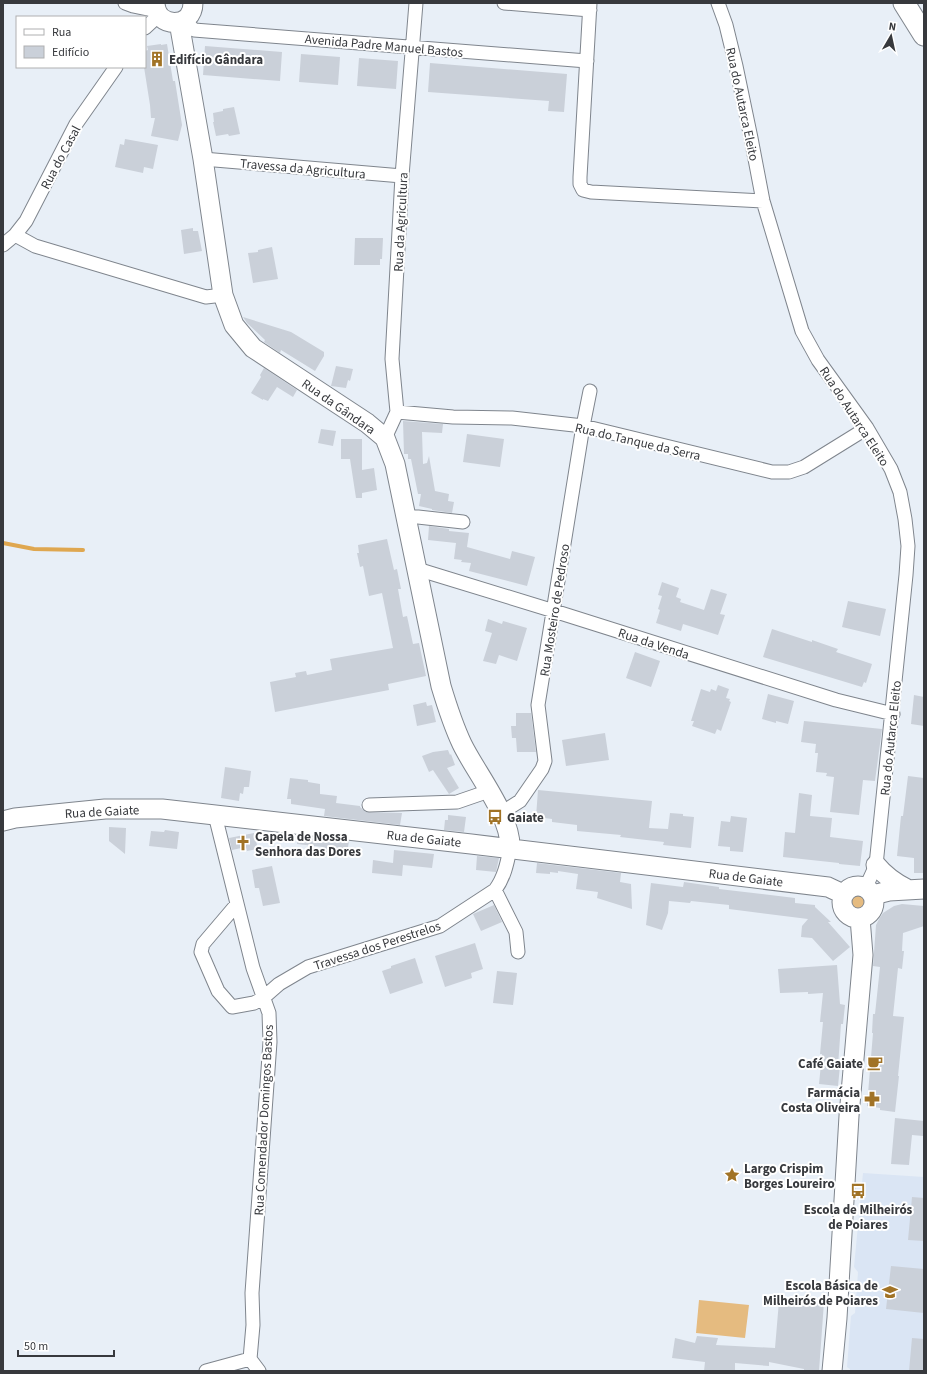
<svg xmlns="http://www.w3.org/2000/svg" width="927" height="1374" font-family="'Source Sans 3',sans-serif">
  <defs>
    <pattern id="grass-tufts" width="24" height="20" patternUnits="userSpaceOnUse"><rect width="24" height="20" fill="#e5bb80"/><path d="M3 7l-1-3M5 7V3M7 7l1-3M15 17l-1-3M17 17v-4M19 17l1-3" fill="none" stroke="#ba996a"/></pattern>
  </defs>
  <rect width="100%" height="100%" fill="#e8eff7"/>
  <path fill="#dae5f4" d="M863 1173 924 1177V1371H850V1369L847 1367 851 1316 855 1313 858 1272 854 1267Z"/>
  <path fill="url(#grass-tufts)" d="M848 901a10 10 0 1 1 20 0a10 10 0 1 1-20 0Z"/>
  <path fill="#e5bb80" d="M699 1300 749 1305 745 1338 696 1333Z"/>
  <g fill="none" stroke-linecap="round" stroke-linejoin="round">
    <path stroke="#dfa750" stroke-width="4" d="M3 543 34 549 83 550"/>
  </g>
  <path fill="#cad0d9" d="M161 44V45L167 44 173 81H175L182 125 178 141 151 136 155 118H151L150 105 144 67 145 51 148 50 147 46Z
    M205 46 282 52 280 81 203 75Z
    M301 54 340 57 338 85 299 82Z
    M359 58 398 61 396 89 357 86Z
    M430 63 567 74 564 112 548 111 549 101 428 92Z
    M234 107 240 134 229 136 228 134 216 136 213 122H214L213 113 223 111V109Z
    M125 139 158 145 153 169 144 167 143 173 115 167 120 144 124 145Z
    M193 228V231H198L202 251 184 254 181 230Z
    M355 238H383L382 259H380V265H354Z
    M272 247 278 279 253 283 248 253 258 252V250Z
    M243 317 291 332 324 352V356L315 371 281 350 280 353 264 342 265 340 247 323Z
    M336 366 353 369 350 381 348 380 346 388 331 386Z
    M264 368 297 390 293 397 277 387 268 401 263 399V400L251 393 261 377 260 375Z
    M403 421 443 424 442 433 422 432 423 464 427 463 429 456 435 491 449 494 448 501 454 502 452 513 432 510V509L419 506 421 494H418L411 459H408V454H404Z
    M321 429 336 431 333 446 318 443Z
    M467 434 504 439 500 467 463 462Z
    M341 439H362V470L374 468 377 490 362 493V498H356L350 459H341Z
    M429 526 449 529V531L469 533 467 547 510 559 512 551 535 557 527 586 469 571 471 563 461 562 462 560 454 559 456 543 428 540Z
    M387 539 394 570 397 569 401 589H398L403 617 407 616 413 644 419 643 426 676 388 684 389 690 275 712 270 682 296 677 295 673 306 671 307 675 332 670 330 659 393 648 382 593 369 596 363 566 360 567 357 553H359L358 545Z
    M662 582 679 588 676 597 681 599 680 602 704 610 711 589 727 594 720 614 725 615 718 635 683 624 681 631 656 623 660 610 658 609 662 596 658 595Z
    M848 601 886 609 880 636 842 627Z
    M488 619 502 624 503 621 527 628 517 661 499 655 496 664 483 661 492 633 485 631Z
    M772 629 812 642V640L838 649 836 652 872 664 866 683 864 682 862 687 763 657Z
    M635 652 660 661 651 687 626 678Z
    M718 685 729 689 726 698 730 699 729 701 731 702 721 731 717 729 715 734 692 726 694 721H691L701 689 710 692 711 689 716 691Z
    M768 694 794 701 788 724 776 721V723L762 719Z
    M914 695 924 697V726L911 724Z
    M426 702 427 706 432 705 436 722 417 726 413 705Z
    M516 713H531L536 752H517L516 738H512L511 726H516Z
    M804 721 882 729 875 781 863 780 859 815 830 812 834 777 826 776 827 773 816 772 818 753H815L816 744 801 742Z
    M605 733 609 760 566 766 562 740Z
    M448 750 450 755 451 754 455 765 447 768 459 788 449 794 433 770 429 772 422 756 433 752Z
    M225 767 251 771 249 787H244L243 794 240 793 239 801 221 798Z
    M908 776 924 778V873H914V858L897 856 901 816H903Z
    M290 778 308 780V782L320 784V794L337 796 336 803 360 806V807L366 812 402 813 400 825 324 816 325 809 291 804V799H287Z
    M538 790 652 801 649 828 668 829 670 813 683 814V816L694 817 691 848 663 845 664 842 620 837 621 835 577 831V825L552 822V819L536 817Z
    M799 793 812 795 810 816 832 818 830 837 863 841 860 866 839 864V863L783 857 785 832 795 833Z
    M448 815 466 817 464 832 444 830 445 820H448Z
    M731 816 747 818 743 852 730 851V847L718 846 721 821 730 822Z
    M109 827 126 828 125 854 109 841Z
    M165 830 179 832 177 849 149 846 151 831 164 832Z
    M254 833 258 849 247 851 246 847 232 850 229 838Z
    M298 835 349 841 348 847 323 853V847L297 844Z
    M394 850 434 854 432 868 403 865 402 876 372 873 373 860 393 863Z
    M477 856 499 858 496 872 476 870Z
    M537 863 621 873 620 882 631 884 632 909 597 898 598 892 576 889 578 874 558 871V873L550 872V874L536 873Z
    M272 866 280 903 263 906 259 888H255L252 870Z
    M684 882 719 887V889L795 898V903L815 905V907L831 922H828L850 947 833 961 812 938 801 937 802 926 808 919 729 909V905L691 901 690 903 669 901 668 913 662 930 646 925 651 883 683 887Z
    M902 904 924 906V926L903 933 902 951H904L902 969 898 968 893 1016 904 1017 898 1076H899L895 1112 880 1110V1108L867 1106 873 1033H872L873 1014H875L880 967 873 966 876 925 879 919 883 913 894 906Z
    M494 905 502 922 481 931 473 914Z
    M475 943 483 969 471 973 472 978 445 987 435 956Z
    M415 958 423 983 390 994 382 971 391 968V966Z
    M837 965 840 1004 845 1005 843 1024H841L838 1066H840L838 1086 819 1084 822 1054H820L823 1022H820L823 993 808 994V992L780 993 778 969Z
    M497 971 517 973 513 1005 493 1003Z
    M895 1118 924 1121 923 1136 912 1135 909 1165 891 1164Z
    M912 1197 924 1198V1241L908 1240Z
    M891 1266 924 1269V1313L886 1309Z
    M790 1298 824 1302 819 1371H804V1369L769 1362V1366L735 1363V1371H704L705 1362 672 1358 675 1338 695 1343 697 1336 718 1338 716 1345 775 1348 779 1301 790 1303Z
    M912 1338 924 1339V1371H909Z"/>
  <g fill="none" stroke-linecap="round" stroke-linejoin="round">
    <defs>
      <path id="street" d="M125 3 133 6 157 11
        M504 3 590 10
        M590 3 580 177V184L583 190 591 192 763 201
        M718 3 726 25 736 66 751 138 763 201 802 331 818 360 867 428 891 469 900 492 905 519 908 546 906 575 876 865 866 887
        M185 20 194 30 587 61
        M145 28 159 15
        M203 159 402 176
        M15 235 35 246 206 297 223 295
        M3 245 15 235 26 221 76 124 116 67
        M397 412 453 417 512 418 583 426 772 472H789L804 467 867 428
        M385 438 397 412 392 359 402 176 416 3
        M405 517H418L463 522
        M417 569 554 611 836 700 893 714
        M369 805 457 802 489 791
        M501 813 520 801 542 769 545 761 538 705 583 426 590 391
        M215 815 253 968 269 1013 270 1042 252 1293 253 1325 250 1359
        M495 890 516 932 518 952
        M237 904 203 944 201 952 218 991 232 1007 254 1003 263 998 279 984 308 967 440 926 495 890C504 878 507 864 510 849
        M250 1359 259 1371
        M206 1371 250 1359"/>
      <path id="secondary" d="M155 3C156 29 193 29 193 3
        M179 22 203 159 223 295 234 325 253 348 367 423 385 438 395 464 441 686C447 706 453 725 462 744 476 773 512 817 510 849
        M3 821 15 818 105 809H162L471 844 828 887 843 894
        M876 865C885 876 895 883 907 889
        M842 902a16 16 0 1 1 32 0a16 16 0 1 1-32 0Z
        M873 895 889 891 924 889
        M832 1371 837 1318 849 1116 863 955 860 918"/>
      <path id="primary" d="M904 3 924 35"/>
    </defs>
    <use href="#street" stroke="#7f858d" stroke-width="15"/>
    <use href="#secondary" stroke="#7f858d" stroke-width="21"/>
    <use href="#primary" stroke="#7f858d" stroke-width="23"/>
    <use href="#street" stroke="#fff" stroke-width="13"/>
    <use href="#secondary" stroke="#fff" stroke-width="19"/>
    <use href="#primary" stroke="#fff" stroke-width="21"/>
  </g>
  <defs>
    <symbol id="building-bare" viewBox="-9 -9 18 18"><path d="M-4-6H4V6H1V3H-1V6H-4ZM-2.5-4.3h1.7v1.8h-1.7ZM.8-4.3h1.7v1.8H.8ZM-2.5-1h1.7V.8h-1.7ZM.8-1h1.7V.8H.8Z" fill="#a17326" stroke="#fff" stroke-width="2.5" paint-order="stroke"/></symbol>
    <symbol id="bus-bare" viewBox="-9 -9 18 18"><path d="M-5-6H5V4H4V6H2V4H-2V6H-4V4H-5ZM-3.5-4V0h7V-4ZM-3.5 1.2v1.5H-2V1.2ZM2 1.2v1.5H3.5V1.2Z" fill="#a17326" stroke="#fff" stroke-width="2.5" paint-order="stroke"/></symbol>
    <symbol id="church-bare" viewBox="-9 -9 18 18"><path d="M-1.2-6h2.4v3.5h3.3v2.4h-3.3V6h-2.4V-.1h-3.3v-2.4h3.3Z" fill="#a17326" stroke="#fff" stroke-width="2.5" paint-order="stroke"/></symbol>
    <symbol id="cafe-bare" viewBox="-9 -9 18 18"><path d="M-5.5-4.5H6V0H3Q3 3.5 0 3.5H-2.5Q-5.5 3.5-5.5 0ZM3-3.2v2h1.7v-2ZM-6 4.5H4V6H-6Z" fill="#a17326" stroke="#fff" stroke-width="2.5" paint-order="stroke"/></symbol>
    <symbol id="pharmacy-bare" viewBox="-9 -9 18 18"><path d="M-2-6h4v4h4v4h-4v4h-4v-4h-4v-4h4Z" fill="#a17326" stroke="#fff" stroke-width="2.5" paint-order="stroke"/></symbol>
    <symbol id="sight-bare" viewBox="-9 -9 18 18"><path d="M0-6L1.8-2.2L6-1.7L2.9 1.2L3.7 5.4L0 3.3L-3.7 5.4L-2.9 1.2L-6-1.7L-1.8-2.2Z" fill="#a17326" stroke="#fff" stroke-width="2.5" paint-order="stroke"/></symbol>
    <symbol id="school-bare" viewBox="-9 -9 18 18"><path d="M0-5L7-2L0 1L-7-2ZM-4 1L0 2.5L4 1V4Q0 6-4 4Z" fill="#a17326" stroke="#fff" stroke-width="2.5" paint-order="stroke"/></symbol>
  </defs>
  <g fill-rule="evenodd">
    <use href="#building-bare" x="146" y="48" width="22" height="22"/>
    <use href="#bus-bare" x="484" y="806" width="22" height="22"/>
    <use href="#church-bare" x="232" y="832" width="22" height="22"/>
    <use href="#cafe-bare" x="864" y="1052" width="22" height="22"/>
    <use href="#pharmacy-bare" x="861" y="1088" width="22" height="22"/>
    <use href="#sight-bare" x="721" y="1164" width="22" height="22"/>
    <use href="#bus-bare" x="847" y="1180" width="22" height="22"/>
    <use href="#school-bare" x="879" y="1281" width="22" height="22"/>
  </g>
  <g text-anchor="middle" stroke-width="4" stroke-linejoin="round" paint-order="stroke">
    <g font-size="13" fill="#37393d" stroke="#fff">
      <text transform="translate(384 45) rotate(5)" y="5">Avenida Padre Manuel Bastos</text>
      <text transform="translate(743 104) rotate(78)" y="5">Rua do Autarca Eleito</text>
      <text transform="translate(60 157) rotate(-62)" y="5">Rua do Casal</text>
      <text transform="translate(303 168) rotate(5)" y="5">Travessa da Agricultura</text>
      <text transform="translate(400 222) rotate(-87)" y="5">Rua da Agricultura</text>
      <text transform="translate(339 406) rotate(35)" y="5">Rua da Gândara</text>
      <text transform="translate(855 416) rotate(57)" y="5">Rua do Autarca Eleito</text>
      <text transform="translate(638 441) rotate(13)" y="5">Rua do Tanque da Serra</text>
      <text transform="translate(554 610) rotate(-81)" y="5">Rua Mosteiro de Pedroso</text>
      <text transform="translate(654 643) rotate(18)" y="5">Rua da Venda</text>
      <text transform="translate(890 738) rotate(-84)" y="5">Rua do Autarca Eleito</text>
      <text transform="translate(102 811) rotate(-3)" y="5">Rua de Gaiate</text>
      <text transform="translate(424 838) rotate(6)" y="5">Rua de Gaiate</text>
      <text transform="translate(746 877) rotate(7)" y="5">Rua de Gaiate</text>
      <text transform="translate(377 945) rotate(-18)" y="5">Travessa dos Perestrelos</text>
      <text transform="translate(263 1120) rotate(-87)" y="5">Rua Comendador Domingos Bastos</text>
    </g>
    <g font-size="13" font-weight="bold" fill="#37393d" stroke="#fff" text-anchor="start">
      <text x="169" y="64">Edifício Gândara</text>
      <text x="507" y="822">Gaiate</text>
      <text x="255" y="841">Capela de Nossa<tspan x="255" dy="15">Senhora das Dores</tspan></text>
      <text x="863" y="1068" text-anchor="end">Café Gaiate</text>
      <text x="860" y="1097" text-anchor="end">Farmácia<tspan x="860" dy="15">Costa Oliveira</tspan></text>
      <text x="744" y="1173">Largo Crispim<tspan x="744" dy="15">Borges Loureiro</tspan></text>
      <text x="858" y="1214" text-anchor="middle">Escola de Milheirós<tspan x="858" dy="15">de Poiares</tspan></text>
      <text x="878" y="1290" text-anchor="end">Escola Básica de<tspan x="878" dy="15">Milheirós de Poiares</tspan></text>
    </g>
  </g>
  <rect width="927" height="1374" fill="none" stroke="#37393d" stroke-width="8"/>
  <rect x="16" y="16" width="130" height="52" fill="#ffffff" stroke="#afb0b1"/>
  <rect x="24" y="29" width="20" height="6" fill="#ffffff" stroke="#afb0b1"/>
  <text x="52" y="36" font-size="12" fill="#37393d">Rua</text>
  <rect x="24" y="46" width="20" height="12" fill="#cad0d9" stroke="#afb0b1"/>
  <text x="52" y="56" font-size="12" fill="#37393d">Edifício</text>
  <g transform="translate(891 36) rotate(9)" stroke="#ffffff" stroke-width="3" paint-order="stroke">
  <path d="M0-3L7 15L0 10L-7 15Z" fill="#37393d"/>
  <text y="-6" font-size="11" font-weight="bold" text-anchor="middle" fill="#37393d">N</text>
  </g>
  <path d="M18 1350v6h96v-6" fill="none" stroke="#37393d" stroke-width="2"/>
  <text x="24" y="1350" font-size="12" fill="#37393d" stroke="#ffffff" stroke-width="3" paint-order="stroke">50 m</text>
</svg>
